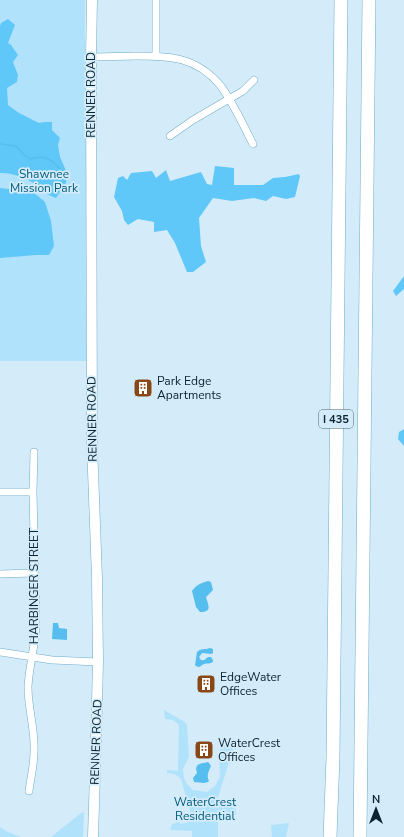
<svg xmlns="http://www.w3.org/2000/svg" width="404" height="837" font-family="'Nunito Sans',sans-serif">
  <rect width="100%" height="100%" fill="#d4ecf9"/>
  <path fill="#b1e2fc" d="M0 0H85V57L88 180 87 361H0Z
    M164 710 185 722 187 725 189 757 183 769 184 778 187 784 193 790 207 792 215 786 220 777 219 758 221 744 227 746 232 744 233 749 217 801 236 809V815L218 817V837H192V831L170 830 172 824 179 822 181 824 193 821 181 779C177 775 173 773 167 773V770L178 771 179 725 173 720 165 719Z
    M84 812 83 837H51L81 813Z
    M289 823 286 837H272L271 825Z
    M0 827 8 832 21 837H0Z"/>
  <path fill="#60c7f9" d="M8 19 15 25 8 43 11 45 18 55 13 62 18 75 17 82 7 88 8 105 19 113 39 123 45 122H52V130L60 138 58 145 60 157 67 173 66 183 56 198C46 195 45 190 37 185 28 179 11 172 0 173V26L1 23Z
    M215 166 234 168V185H263L273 178 285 177 299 174 300 176 295 197 286 199 273 196 266 201 254 198 232 201 213 198 199 218 201 246 206 262 193 272H187L175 243 167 230 154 232V222L138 219 128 225 124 220 122 211 114 197 118 178 123 176 127 180 131 173 152 171 156 178 166 170 170 181 201 172 207 184 212 185Z
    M0 188 33 192 45 202 51 221 54 246 49 255H36L0 258Z
    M404 276V289L396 296 393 291Z
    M404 429V446L398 439 399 432Z"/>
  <path fill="#56beef" d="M208 581 211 582 213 590 206 597C208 605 213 612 200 612L196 607 192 591C196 585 201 583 208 581Z
    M53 623H58L59 628 67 629V640L52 639Z
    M210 648 213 649V653L211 654 202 653 200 656 199 657 201 660C205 661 205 659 208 657H211L213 660V662C210 664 208 663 204 664 200 666 199 669 195 665L197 652C201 648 205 650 210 648Z
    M208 762 209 763 211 766C209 771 206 775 209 781L208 782 204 783 194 782 193 778 197 773 196 769C197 762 202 764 208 762Z"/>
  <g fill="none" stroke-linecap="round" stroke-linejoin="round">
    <path stroke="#56beef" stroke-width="1.5" d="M0 144 16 146 23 154 30 159C44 155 50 158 59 168"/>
    <defs>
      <path id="minor" d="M156 0V56
        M91 57C106 57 121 56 137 56 171 56 196 57 220 85 233 102 243 125 253 144
        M170 136 193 120 229 99 243 91 254 80
        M0 492H33
        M0 574 34 573
        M0 652 52 660 98 662
        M29 791C31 776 35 761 34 745 34 726 28 707 28 687 29 667 35 646 36 626L33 492 34 452"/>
      <path id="secondary" d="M92 0 91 57 92 444 97 578 98 662 96 741 93 837"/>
      <path id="motorway" d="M330 837 333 757 341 0
        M360 837 369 0"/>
    </defs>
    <use href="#minor" stroke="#6eabcb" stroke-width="8"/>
    <use href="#secondary" stroke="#6eabcb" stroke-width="11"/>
    <use href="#motorway" stroke="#6eabcb" stroke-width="14"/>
    <use href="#minor" stroke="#fff" stroke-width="7"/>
    <use href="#secondary" stroke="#fff" stroke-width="10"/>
    <use href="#motorway" stroke="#fff" stroke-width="13"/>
  </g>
  <defs>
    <symbol id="building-square" viewBox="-11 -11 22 22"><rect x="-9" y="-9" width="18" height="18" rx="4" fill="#894717" stroke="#d4ecf9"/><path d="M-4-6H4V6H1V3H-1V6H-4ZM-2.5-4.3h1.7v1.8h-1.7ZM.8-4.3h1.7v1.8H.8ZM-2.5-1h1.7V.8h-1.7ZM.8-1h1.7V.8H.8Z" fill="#fff"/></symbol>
  </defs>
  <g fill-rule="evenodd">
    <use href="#building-square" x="132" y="377" width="22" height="22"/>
    <use href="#building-square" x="195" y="673" width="22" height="22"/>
    <use href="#building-square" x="193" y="739" width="22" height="22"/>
  </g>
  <g text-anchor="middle" stroke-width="3.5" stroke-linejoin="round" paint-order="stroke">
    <rect fill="#d4ecf9" stroke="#47606c" stroke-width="1" x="319" y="410" width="34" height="18" rx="3"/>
    <g font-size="11" font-weight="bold" fill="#0a2430">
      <text x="336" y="423">I 435</text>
    </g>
    <g font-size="12" fill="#0a2430" stroke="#d4ecf9">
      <text transform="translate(91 95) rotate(-90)" y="4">RENNER ROAD</text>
      <text transform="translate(92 419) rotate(-91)" y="4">RENNER ROAD</text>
      <text transform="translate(34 586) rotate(-90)" y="4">HARBINGER STREET</text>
      <text transform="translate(96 742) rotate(-88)" y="4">RENNER ROAD</text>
    </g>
    <g font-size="12" fill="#045c7d" stroke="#d4ecf9">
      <text x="44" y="178">Shawnee<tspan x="44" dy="14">Mission Park</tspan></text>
      <text x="205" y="806">WaterCrest<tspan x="205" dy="14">Residential</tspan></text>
    </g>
    <g font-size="12" fill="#0a2430" stroke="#d4ecf9" text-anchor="start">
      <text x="157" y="385">Park Edge<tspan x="157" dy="14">Apartments</tspan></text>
      <text x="220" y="681">EdgeWater<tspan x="220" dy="14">Offices</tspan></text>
      <text x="218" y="747">WaterCrest<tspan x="218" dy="14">Offices</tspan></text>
    </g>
  </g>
  <g transform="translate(376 809)" stroke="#d4ecf9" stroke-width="3" paint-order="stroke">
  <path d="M0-3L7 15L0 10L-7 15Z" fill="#0a2430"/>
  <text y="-6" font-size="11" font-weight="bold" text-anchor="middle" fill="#0a2430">N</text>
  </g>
</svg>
